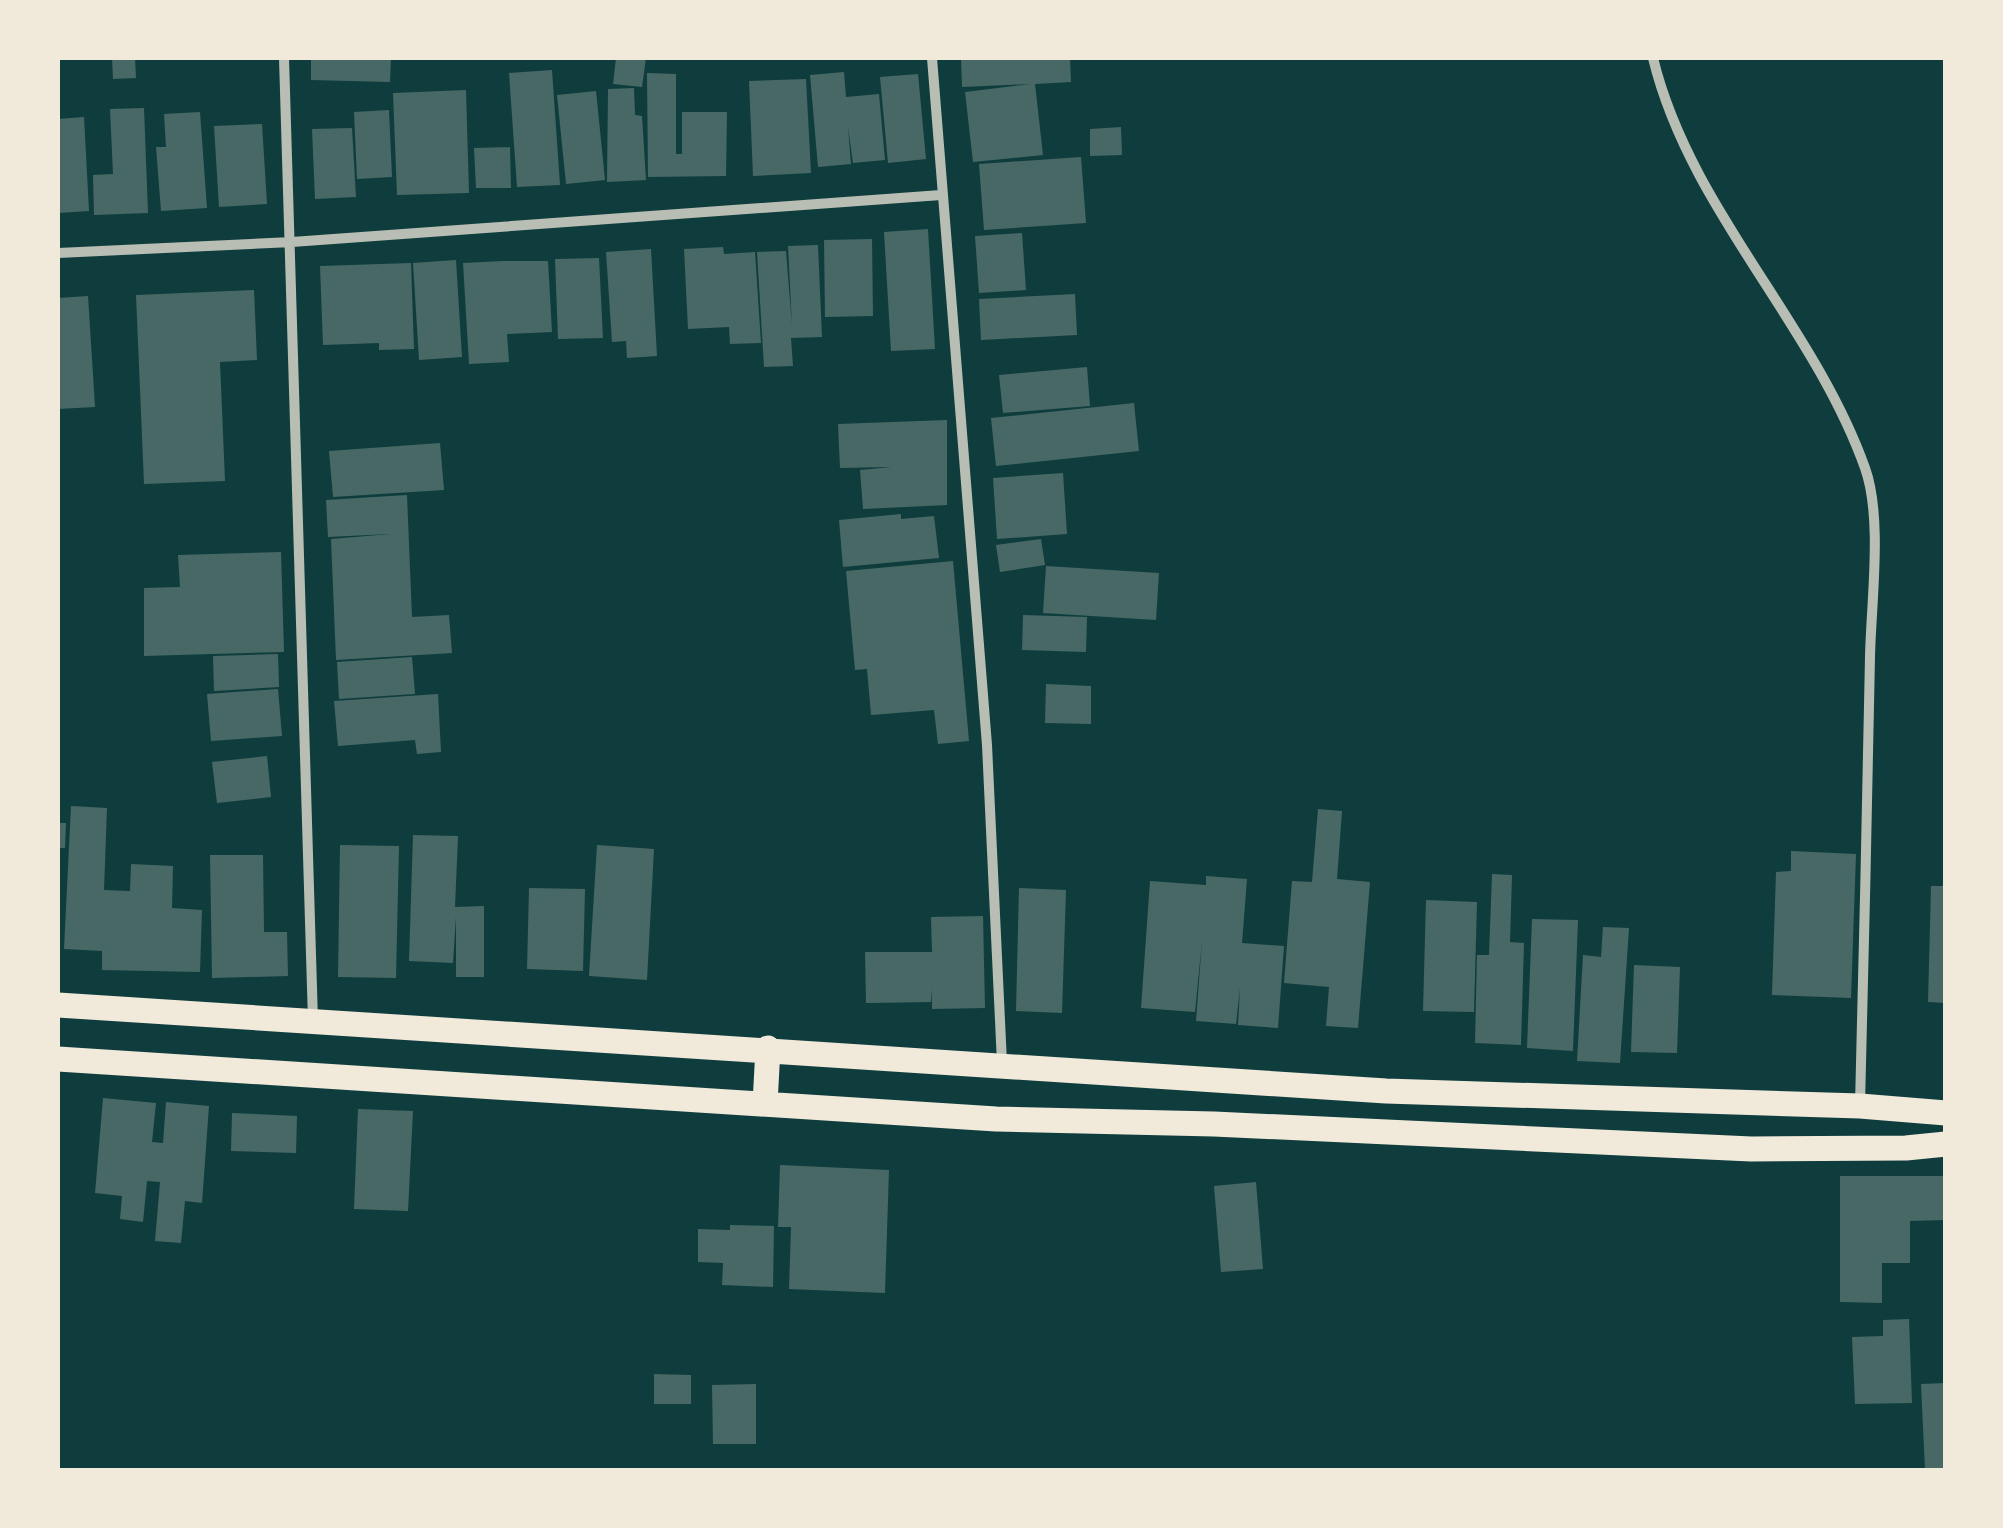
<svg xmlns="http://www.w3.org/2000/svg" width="2003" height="1528" font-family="'Roboto Condensed',sans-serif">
  <rect width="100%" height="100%" fill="#0f3d3e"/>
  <path fill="#486865" d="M112 58H135L136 78 113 79Z
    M311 58H391L390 82 311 80Z
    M616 58H646L642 87 613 84Z
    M961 58H1070L1071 82 1035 84 1043 155 973 162 965 92 1031 84 962 87Z
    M552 70 560 185 517 187 509 73Z
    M844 72 846 97 879 94 885 160 853 163 848 127 851 164 818 167 810 75Z
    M647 73 676 74V154H682V112H727L726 176 648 177Z
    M918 74 926 159 888 163 880 77Z
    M806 79 811 173 753 176 749 81Z
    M634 88 635 115 642 116 646 180 607 182 608 89Z
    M466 90 469 193 397 195 393 93Z
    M596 91 605 180 566 184 557 95Z
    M144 108 148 213 94 215 93 175 113 174 110 109Z
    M389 110 392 177 357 179 354 112Z
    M200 112 207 208 161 211 156 147H166L164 114Z
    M84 117 89 211 58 213V119Z
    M262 124 267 204 219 207 214 126Z
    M1121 127 1122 155 1090 156V129Z
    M352 128 356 197 315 199 312 129Z
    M510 147 511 188H476L474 148Z
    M1081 157 1086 223 984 230 979 164Z
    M928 229 935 349 891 351 884 232Z
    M1022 233 1026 290 979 293 975 236Z
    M872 239 873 316 825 317 824 240Z
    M818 245 822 337 791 338 793 366 764 367 757 252 786 251 792 325 788 246Z
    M723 247 724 254 755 252 761 343 730 344 729 327 688 329 684 249Z
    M651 249 657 356 627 358 626 341 612 342 606 252Z
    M599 258 603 338 558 339 555 259Z
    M456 260 462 357 419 360 413 263Z
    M503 261H548L552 332 507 334 509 362 469 364 463 263Z
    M411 263 414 349 379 350V343L323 345 320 266Z
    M254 290 257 360 220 362 225 481 144 484 136 295Z
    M1075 294 1077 335 981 340 979 299Z
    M88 296 95 407 58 409V298Z
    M1087 367 1090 406 1003 413 999 375Z
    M1134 403 1139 451 996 466 991 418Z
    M947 420V505L863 509 860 470 891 467 840 468 838 424Z
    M440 443 444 490 333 497 329 451Z
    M1063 473 1067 534 997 539 993 478Z
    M407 495 412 617 449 615 452 653 336 660 331 539 390 534 328 537 326 500Z
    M901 514V519L934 516 939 558 843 567 839 520Z
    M1041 539 1045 565 1000 572 996 545Z
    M281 552 284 652 144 656V588L180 587 178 555Z
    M953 561 969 741 938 744 934 710 871 715 867 669 855 670 846 571Z
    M1046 566 1159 573 1156 620 1043 613Z
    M1023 615 1087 617 1086 652 1022 650Z
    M278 654 279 687 214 691 213 656Z
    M412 657 415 694 339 699 337 662Z
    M1046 684 1091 686V724L1045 723Z
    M278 689 282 736 211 741 207 694Z
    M438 694 441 752 417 754 415 740 338 746 334 701Z
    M267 756 271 797 217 803 212 762Z
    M71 806 107 808 104 890 130 891 131 864 173 866 172 908 202 910 200 972 102 970V951L64 949Z
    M1318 809 1342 811 1337 879 1370 882 1358 1028 1326 1026 1329 987 1284 983 1292 881 1312 882Z
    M58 823H66L65 848H58Z
    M413 835 458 836 455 907 484 906V977H456V917L453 963 409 961Z
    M340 845 399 846 396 978 338 977Z
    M597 845 654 849 647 980 589 976Z
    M1791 851 1856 854 1851 998 1772 995 1776 872 1791 871Z
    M210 855H263L264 932H287L288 976 212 978Z
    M1492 874 1512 875 1510 942 1524 943 1521 1045 1475 1043 1477 955H1489Z
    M1206 876 1247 879 1242 943 1284 946 1278 1028 1238 1025 1240 988 1236 1024 1196 1021 1202 941 1195 1012 1141 1008 1150 881 1206 885Z
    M1931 886H1946V1003L1928 1002Z
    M529 888 585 889 583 971 527 969Z
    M1019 888 1066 890 1062 1013 1016 1011Z
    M1426 900 1477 902 1474 1012 1423 1011Z
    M983 916 985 1008 932 1009V989L931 1002 866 1003 865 952H932L931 917Z
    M1532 919 1578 920 1573 1051 1527 1048Z
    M1603 927 1629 928 1620 1063 1577 1061 1583 955 1601 957Z
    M1634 965 1680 967 1677 1053 1631 1052Z
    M103 1098 156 1103 152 1142 163 1143 166 1102 209 1106 202 1203 185 1201 181 1243 155 1241 160 1182 147 1181 143 1222 120 1219 122 1196 95 1193Z
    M358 1109 413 1111 408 1211 354 1209Z
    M232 1113 297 1116 296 1153 231 1151Z
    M780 1165 889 1170 885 1293 789 1289 791 1227H778Z
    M1840 1176H1944V1220L1910 1221V1263H1882V1303L1840 1302Z
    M1256 1182 1263 1269 1221 1272 1214 1186Z
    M730 1225 774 1226 773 1287 722 1285 723 1263 698 1262V1229L730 1230Z
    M1909 1319 1912 1403 1855 1404 1852 1337 1883 1336V1320Z
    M654 1374 691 1375V1404H654Z
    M1946 1383V1470H1925L1921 1384Z
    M756 1384V1444H713L712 1385Z"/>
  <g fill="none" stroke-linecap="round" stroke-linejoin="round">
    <path stroke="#b8beb3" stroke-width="10" d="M284 58 313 1021
      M932 58 987 745 1002 1063
      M1653 58C1690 210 1813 322 1865 468 1883 518 1871 603 1870 657 1867 806 1864 956 1860 1105
      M58 253 292 242 941 195"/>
    <path stroke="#f1e9da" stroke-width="25" d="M58 1005 1386 1091 1860 1106 1946 1113
      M58 1059 996 1119 1214 1124 1751 1149 1906 1148 1946 1144
      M765 1104 768 1048"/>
  </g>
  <rect width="2003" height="1528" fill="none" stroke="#f1e9da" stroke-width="120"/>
</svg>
